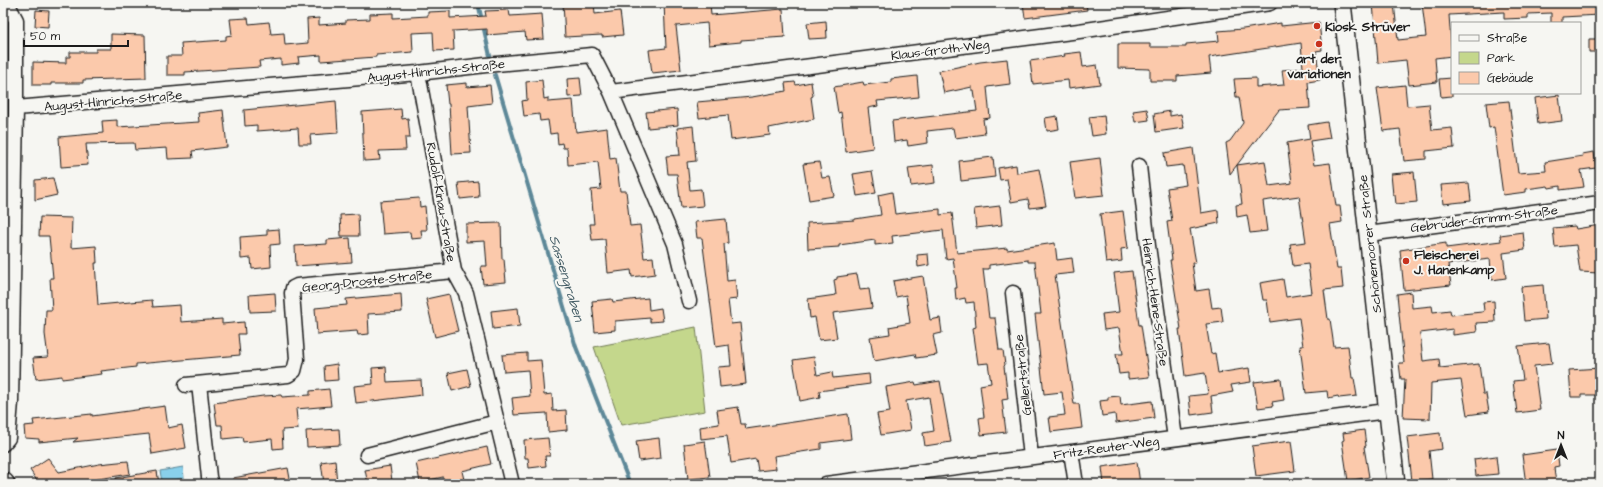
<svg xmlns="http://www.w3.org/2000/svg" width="1603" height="487" font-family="'Architects Daughter',sans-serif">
  <rect width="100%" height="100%" fill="#f6f6f2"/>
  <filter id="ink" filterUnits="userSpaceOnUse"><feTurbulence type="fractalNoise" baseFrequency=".025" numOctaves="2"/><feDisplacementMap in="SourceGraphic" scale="8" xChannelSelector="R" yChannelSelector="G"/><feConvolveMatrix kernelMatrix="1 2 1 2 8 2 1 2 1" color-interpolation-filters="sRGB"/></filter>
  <g filter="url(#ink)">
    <path fill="#c4d78c" stroke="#707a54" d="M696 327 705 411 621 425 594 347Z"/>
    <path fill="#89d0eb" stroke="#5d8898" d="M183 467 184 478 162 482 160 471Z"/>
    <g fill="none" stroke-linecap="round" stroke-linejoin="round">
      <path stroke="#5d8898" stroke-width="4" d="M478 3 490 56
        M495 75 576 347 630 484"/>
    </g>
    <path fill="#fbc9ab" stroke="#1c1c1c" d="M563 3H594L595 14 620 11 623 35 602 37V35L565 37Z
      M664 3H710L711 15 783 9 785 37 741 40V42L709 45 707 23 676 26 681 70 652 73 649 50 666 48Z
      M1023 3H1086L1087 10 1025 18Z
      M1373 3H1394L1398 40 1426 37 1422 3H1600V15L1562 17V23H1551V13L1528 14V18L1504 19V12L1449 15 1452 56 1435 58 1437 82 1409 85 1406 60 1378 63Z
      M36 10 49 11 48 27 35 26Z
      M509 10 510 16 542 14 544 39 526 40 525 32 487 35V29L453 31 454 50 434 51 433 32 412 33 413 52 376 55V57L321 61V55L298 57 299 63 281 65V59L259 61 260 67 185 72V75H167V56H182L181 43 226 40V36L232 35 230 19 248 18 249 24 269 22 271 34 284 33 285 45 308 43 307 19 319 18V25L346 23V20L370 19V14L393 13V18L428 16V12L450 11V18L486 16 485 11Z
      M826 21 827 38 809 39 807 23Z
      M1319 22 1322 50 1316 51 1320 80 1308 82 1310 108 1279 110 1230 174 1226 143 1230 141 1243 123 1239 97H1236L1234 79 1256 78V87L1284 85 1282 70 1303 68 1301 43 1209 57 1211 73 1177 76V81H1150V69L1118 68V44H1150V47H1186V44L1219 41 1218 31 1243 29 1281 23V26Z
      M111 34 145 35 146 78 83 80V83H51V85H33V62L66 63V57H70V52H96V49H111Z
      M1589 39H1600V52H1589Z
      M1081 52 1083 67 1097 65 1100 84 1069 88 1068 80 1033 84 1030 61 1065 56 1064 54Z
      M1007 59 1010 84 987 87 990 118 983 119 985 134 955 138 953 128 927 131 928 143 908 146 907 140 894 142 892 121 977 111 974 91H972V87L944 93 939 71 980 62Z
      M917 76 919 97 877 101 878 106 868 108 873 148 846 152 841 112 838 113 834 87 863 82 864 85 891 82V79Z
      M580 78 582 96 568 97 567 79Z
      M1452 78V96L1441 97 1439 79Z
      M542 80 544 99 548 98V102L573 100 576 132 607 128 610 159 616 158 620 191H626L630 226 640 225 644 258 653 257 655 274 632 277 631 270 608 273 605 239 592 240 590 224H594L591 190 601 189 598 162 568 165 567 148H563L562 143 558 144 557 133 550 134 548 120 540 121 539 114 524 116 522 101 527 100 526 82Z
      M795 82 796 85 811 82 813 96 811 97 814 119 769 128 770 135 731 140 728 115 699 118 697 102 752 97 786 91 785 83Z
      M467 83V87L490 85 492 103 468 106 471 153 452 154 449 104H448L446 85Z
      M1405 85 1407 106 1429 104 1432 130 1452 128 1454 148 1426 151V159L1404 161 1400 129 1383 131 1377 88Z
      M1559 95 1562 121 1538 124 1535 98Z
      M336 101 338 133 310 135 311 144H299L298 128 257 131V125L245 126 244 110Z
      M1509 101 1518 173 1546 171 1545 162 1583 156 1582 154 1594 152 1596 168 1581 170 1584 187 1560 190V186L1549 188 1548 186 1526 189V192L1503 195 1494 127 1489 128 1486 103Z
      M401 109 402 119 408 118 410 138H405L406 150 379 151 380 160 364 161 362 112Z
      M677 109 678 125 648 128 646 112Z
      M1147 109 1149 120 1135 122 1133 111Z
      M223 110 227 147 192 151 193 158 168 159 167 148 135 150 134 143 86 144 88 165 61 167 59 137 103 133 102 121 117 120V127L199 122 198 113Z
      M1170 111V116L1181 114 1184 128 1156 132 1154 114Z
      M1104 115 1106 134 1092 136 1089 117Z
      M1057 116 1059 129 1047 131 1045 118Z
      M1327 122 1330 138 1310 141 1314 165 1330 163 1336 206H1340L1342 222 1330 224 1337 269H1341L1343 288 1324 290 1328 319H1330L1334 347 1348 346 1352 378H1354L1357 396 1339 398 1338 396 1328 398 1327 391 1306 393 1300 346H1303L1299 318 1270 322 1267 300H1263L1260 283 1283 279 1286 297 1312 293 1308 264 1293 266 1290 244 1306 242 1299 196 1263 201 1267 231 1250 233 1247 215 1237 217 1236 205 1242 204 1237 165 1265 161 1269 186 1292 183 1287 143 1310 139 1308 125Z
      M693 126 696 161 687 162 690 190 701 189 703 206 681 208 677 174H668L666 156 680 155 677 128Z
      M1193 148 1201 213 1218 210 1219 223 1190 229 1196 263H1192L1196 291 1209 289 1212 308 1221 307 1223 322 1206 324 1211 354 1215 353 1218 373 1249 368 1251 382 1231 385 1233 392 1211 396 1213 412 1191 415 1189 396 1208 394 1205 373 1185 376 1179 329H1181L1170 260H1172L1167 222 1172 221 1167 188 1186 185 1183 165 1166 167 1164 153Z
      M993 157 995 177 961 181 959 161Z
      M1100 158 1104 195 1075 198 1070 162Z
      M819 162 822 178 830 177 834 196 809 200 803 164Z
      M933 165 935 183 911 186 908 168Z
      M1016 165 1017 173 1039 169 1046 206 1030 208 1028 199 1011 202 1007 179 1000 180 998 168Z
      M872 171 876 193 857 196 853 174Z
      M1414 172 1417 202 1396 204 1395 195H1393L1391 174Z
      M53 178 57 195 35 200V180Z
      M478 181 479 197 460 199 458 183Z
      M1469 183 1471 201 1443 204 1441 185Z
      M892 192 895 214 940 209V215L952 213 957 253 1007 248V250L1055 243 1057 260 1072 258 1074 273 1055 275 1074 404H1079L1082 428 1051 432 1049 417 1065 415 1062 392 1044 394 1035 314H1041L1035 262H1028V260L989 265V269H983L989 318H995L999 350H1003L1005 365 1004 366 1008 399 1002 400 1006 432 981 435 979 418 984 417 980 385 991 383 988 363 978 364 973 328 976 327 974 302 966 303 965 298 956 300 955 288H957L953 258 946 259 943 230 892 236 893 243 875 245V240L839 245V247L808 249 807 223 855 220V219L881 215 878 195Z
      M419 198 420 207 425 206 427 230H421L422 238 411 239 410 232 383 234 380 201Z
      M1000 206 1002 225 976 228 974 209Z
      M1123 211 1128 248 1121 249 1122 261 1106 263 1100 214Z
      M358 214 359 236H341L340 215Z
      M40 217 72 218 71 248 96 246 97 263H95L98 305 152 300 153 307 180 305 181 322 222 319V324L244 322 245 334H238L240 355 136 364V367L101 371 102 374 62 379V376L36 379 33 358 48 357 45 334 46 310H52L50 278H53L49 236H39Z
      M726 219 728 243 724 244 727 281 735 280 737 299 728 300 731 324 740 323 746 384 720 387 718 367 731 366 729 345 716 347 702 238H697L695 222Z
      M501 223 502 259H504L506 282 483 284 481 266H487L485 241 466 242V224Z
      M1600 225V250H1595L1599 273 1580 272 1576 245 1555 247 1553 228 1575 226 1576 229Z
      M279 229 280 244 270 245 271 267 252 269 251 258 241 259 240 237 267 235V230Z
      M1523 232 1525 250 1503 253 1506 278 1492 280 1490 259 1448 264 1451 285 1404 290 1400 250 1446 243V248L1501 241 1500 235Z
      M350 238 352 262 296 266 295 246 327 244V240Z
      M928 254 929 265 918 267 917 255Z
      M1132 271 1139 325H1141L1149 377 1128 379V373L1119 374 1116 354H1123L1119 328 1104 330 1102 314 1119 312 1114 273Z
      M857 274 860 290 869 289 872 308 833 313 837 338 819 340 815 317 810 318 808 299 836 295 834 280 837 279V277Z
      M923 276 930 320 940 318 942 333 933 335 937 355 916 358 915 354 874 361 870 337 890 334 889 327 910 323 906 295 896 297 893 281Z
      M1543 285 1546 319 1524 321 1521 287Z
      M1411 292 1412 308 1432 306 1433 312 1450 310 1451 315 1482 312 1484 311 1483 302 1494 301 1495 322 1476 323 1477 332 1453 335V329L1420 333 1423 361 1439 359 1440 368 1479 364 1483 394H1486L1489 412 1467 415 1461 380 1431 383 1430 419 1403 418 1405 379H1401L1399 363H1404L1397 294Z
      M275 293 276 311 250 312 249 295Z
      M401 294 402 312 368 314 369 334 358 335 357 331 317 334 315 308 347 305 346 299Z
      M449 294 458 331 435 337 426 299Z
      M648 298 649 310 661 308 663 321 650 322V318L615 321V330L595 332 592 301 612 299 613 302Z
      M518 308 520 326 493 329 491 311Z
      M1549 343 1552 364 1534 366 1540 410 1517 413 1513 381 1523 380 1518 346Z
      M527 353V361L541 360 544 395 552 394 553 411 566 410 567 430 548 432 547 413 514 415 512 398 530 396 528 370 504 372 502 355Z
      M814 357 817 375 832 372 833 378 869 374 870 384 819 391 820 397 800 401 793 360Z
      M337 364 338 380 325 381 324 366Z
      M386 367 387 382 421 380 422 395 356 403 354 386 373 384 372 368Z
      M1600 368V395H1581V397H1571L1569 370Z
      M467 369 471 386 452 391 448 373Z
      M1281 379 1284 400 1272 402 1273 406 1258 408 1254 382Z
      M940 381 951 442 925 446 923 433 934 431 929 397 906 401 911 430 881 435 877 414 890 412 886 387 915 382 916 385Z
      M329 389 331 406 296 409 298 429 282 430 283 448 273 449 272 439 243 442 242 437 223 439 222 425H217L214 403 263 396 281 395 282 397 310 395V391Z
      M1120 396 1121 405 1152 401 1154 418 1116 423 1115 414 1102 416 1100 401 1108 400V397Z
      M165 406 168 428 182 425 186 448 152 454 149 434 73 442 78 438 39 442V439L25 438 24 426 34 425 33 420 92 414V416Z
      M738 407 741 424H745L746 429 848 414 851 439 821 443V449L774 456 776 469 758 471 756 459 731 463 727 436 701 439 700 427 719 424 717 410Z
      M339 429 340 445 307 447 306 431Z
      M1364 430 1366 446 1364 447 1369 477 1348 481 1342 441 1344 440 1343 433Z
      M1440 433 1442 449 1429 451 1432 479 1412 481 1407 437Z
      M548 438 550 456H545L546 466 529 468 528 458H525L524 440Z
      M659 438 661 458 639 461 636 441Z
      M705 441 710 477 688 479 684 444Z
      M1291 441 1295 471 1256 476 1252 446Z
      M487 447 491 464 462 471 465 484H444L443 477 420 482 416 463Z
      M1557 450 1559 466 1554 467 1556 484H1526L1522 455Z
      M1496 456 1498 474 1476 476 1474 459Z
      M48 458 59 472 99 464 128 461 130 474 66 484H39L30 470Z
      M335 460 337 484H324L321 462Z
      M1137 462 1140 484H1104L1102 467Z
      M390 466 392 481 368 484 365 470Z
      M288 468 291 484H234L233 478Z
      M157 471 159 484H117L116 478Z"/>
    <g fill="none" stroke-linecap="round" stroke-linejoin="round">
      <defs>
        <path id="minor" d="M418 73 454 271 466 293 512 484
          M611 92 1079 31 1270 3
          M16 108 418 73 486 65 592 55 611 92 675 244 689 301
          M1139 166 1148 246 1175 438
          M1368 234 1600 203
          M1013 293 1031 457
          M199 384 209 477 211 484
          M186 385 277 376 288 375 294 371 297 359 292 293 293 288 297 286 454 271
          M3 444 8 438 11 402 16 108V20L7 3
          M1071 452 1076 484
          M367 455 497 422
          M826 484 1387 411"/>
        <path id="tertiary" d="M1342 3 1396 484"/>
        <path id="secondary" d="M3 482 5 484"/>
      </defs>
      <use href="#minor" stroke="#1c1c1c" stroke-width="17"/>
      <use href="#tertiary" stroke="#1c1c1c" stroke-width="20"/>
      <use href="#secondary" stroke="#1c1c1c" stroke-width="22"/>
      <use href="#minor" stroke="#f6f6f2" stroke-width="14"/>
      <use href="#tertiary" stroke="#f6f6f2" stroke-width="17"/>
      <use href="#secondary" stroke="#f6f6f2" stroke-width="19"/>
    </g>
  </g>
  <g fill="#c8321e" stroke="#f6f6f2" stroke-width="1.5">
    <circle cx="1317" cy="26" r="4"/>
    <circle cx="1319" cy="44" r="4"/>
    <circle cx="1406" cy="261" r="4"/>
  </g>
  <g text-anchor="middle" stroke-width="4" stroke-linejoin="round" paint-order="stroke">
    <g font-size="13" font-weight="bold" fill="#1c1c1c" stroke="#f6f6f2" text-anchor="start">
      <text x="1325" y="31">Kiosk Strüver</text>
      <text x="1319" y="63" text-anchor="middle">art der<tspan x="1319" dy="15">variationen</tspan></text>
      <text x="1414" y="259">Fleischerei<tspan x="1414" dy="15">J. Hanenkamp</tspan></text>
    </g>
    <g font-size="13" fill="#1c1c1c" stroke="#f6f6f2">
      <text transform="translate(940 49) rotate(-7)" y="5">Klaus-Groth-Weg</text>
      <text transform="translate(436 70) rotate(-6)" y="5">August-Hinrichs-Straße</text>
      <text transform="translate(113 100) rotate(-5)" y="5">August-Hinrichs-Straße</text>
      <text transform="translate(442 202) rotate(80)" y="5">Rudolf-Kinau-Straße</text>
      <text transform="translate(1484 218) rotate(-7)" y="5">Gebrüder-Grimm-Straße</text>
      <text transform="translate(1369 244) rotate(-96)" y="5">Schönemoorer Straße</text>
      <text transform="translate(367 280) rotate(-6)" y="5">Georg-Droste-Straße</text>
      <text transform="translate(1156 302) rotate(82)" y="5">Heinrich-Heine-Straße</text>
      <text transform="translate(1022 375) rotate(-96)" y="5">Gellertstraße</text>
      <text transform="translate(1106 447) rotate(-8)" y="5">Fritz-Reuter-Weg</text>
    </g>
    <g font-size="14" font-style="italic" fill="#425b64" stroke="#f6f6f2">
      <text transform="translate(567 278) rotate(73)" y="5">Sassengraben</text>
    </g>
  </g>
  <rect width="1603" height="487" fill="none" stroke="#f6f6f2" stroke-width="16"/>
  <rect x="8" y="8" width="1587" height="471" fill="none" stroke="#1c1c1c" stroke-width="1.5" filter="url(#ink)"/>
  <rect x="1451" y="22" width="130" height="72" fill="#f6f6f2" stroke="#9f9f9c"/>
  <rect x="1459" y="35" width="20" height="6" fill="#f6f6f2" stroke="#9f9f9c"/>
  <text x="1487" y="42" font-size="12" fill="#1c1c1c">Straße</text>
  <rect x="1459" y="52" width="20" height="12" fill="#c4d78c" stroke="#9f9f9c"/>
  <text x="1487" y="62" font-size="12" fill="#1c1c1c">Park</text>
  <rect x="1459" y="72" width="20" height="12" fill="#fbc9ab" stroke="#9f9f9c"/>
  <text x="1487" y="82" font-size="12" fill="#1c1c1c">Gebäude</text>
  <g transform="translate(1561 445)" stroke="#f6f6f2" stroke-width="3" paint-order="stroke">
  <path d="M0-3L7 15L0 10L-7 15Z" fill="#1c1c1c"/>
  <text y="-6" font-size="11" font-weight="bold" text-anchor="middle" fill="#1c1c1c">N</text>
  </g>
  <path d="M24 40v6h104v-6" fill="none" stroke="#1c1c1c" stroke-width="2"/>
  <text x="30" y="40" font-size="12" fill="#1c1c1c" stroke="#f6f6f2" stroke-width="3" paint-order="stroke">50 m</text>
</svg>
